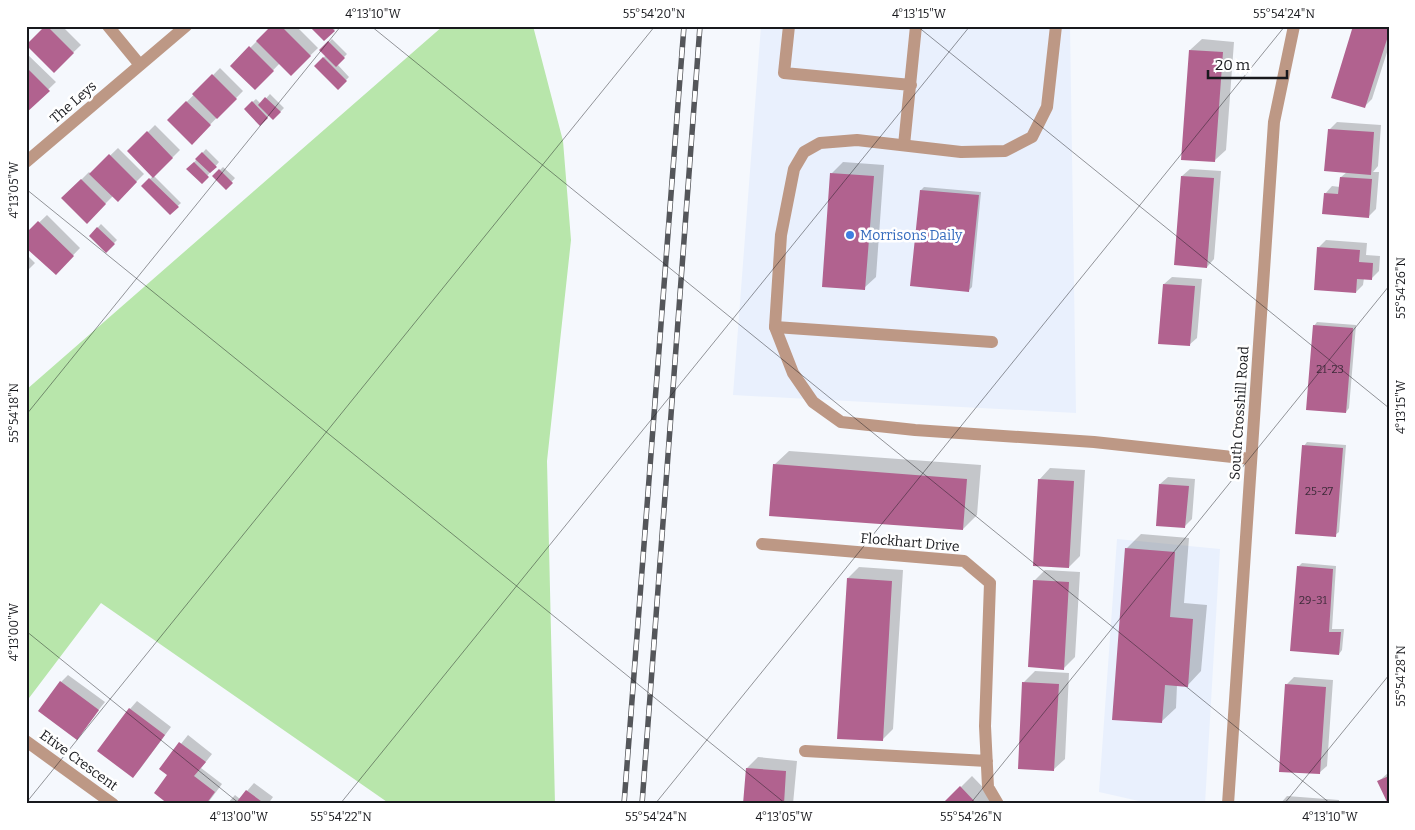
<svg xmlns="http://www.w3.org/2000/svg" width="1415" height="830" font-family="Bitter,serif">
  <rect width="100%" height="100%" fill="#f5f8fd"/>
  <path fill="#e9f0fd" d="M761 26H1070L1076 413 733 395Z
    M1117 539 1220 549 1205 804H1152L1099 792Z"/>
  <path fill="#b8e6ab" d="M443 26H533L563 141 571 240 547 461 555 804H390L101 603 26 702V390Z"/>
  <path fill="#0003" d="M46 26H62L81 45 54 71Z
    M272 26H296L318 48 291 74 280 63 255 89 232 66Z
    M311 26H338L334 30Z
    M1355 26H1389V46L1372 99 1364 107Z
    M332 39 347 54 337 64 349 77 338 88 316 66 326 55 321 50Z
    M1202 39 1234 42 1226 150 1214 161 1190 50Z
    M26 53 56 82 26 111Z
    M220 68 243 91 192 143 169 120Z
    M270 94 284 108 273 119 269 115 260 124 245 109 256 99 261 104Z
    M1337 122 1381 125 1378 166 1373 172H1379L1376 209 1369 216 1325 194 1332 186 1340 187 1341 177 1347 172 1329 130Z
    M155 125 180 150 154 176 181 203 170 213 143 186 153 176 129 151Z
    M118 148 144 174 118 200 113 196 87 222 63 198 89 172 91 174Z
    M206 149 219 162 202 182 188 169Z
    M843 162 884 165 876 277 864 288 832 173Z
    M223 167 235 178 226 188 214 176Z
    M1190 169 1221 171 1214 259 1207 267 1182 176Z
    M924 187 981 192 972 287 968 291 921 190Z
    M47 215 80 248 56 273 26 235Z
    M101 224 117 240 106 251 90 236Z
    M1326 240 1367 243 1366 255 1380 256 1379 271 1371 279 1364 278 1363 285 1356 292 1319 247Z
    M26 254 35 263 26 272Z
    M1172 277 1202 279 1197 338 1189 345 1164 284Z
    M1317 322 1356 325 1349 408 1346 412 1314 326Z
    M1307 442 1346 445 1339 532 1335 535 1304 446Z
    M789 451 981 465 977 515 963 529 774 465Z
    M1050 468 1085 470 1080 556 1069 567 1039 480Z
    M1168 477 1195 479 1192 519 1184 527 1160 484Z
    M1141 534 1189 538 1184 603 1207 605 1201 671 1187 686 1177 685 1176 708 1161 722 1127 548Z
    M1302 563 1336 566 1332 629H1344L1342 650 1339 654 1298 567Z
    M859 567 903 570 893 729 882 740 848 578Z
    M1045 570 1080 572 1075 657 1064 668 1034 581Z
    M1035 671 1069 673 1065 759 1053 770 1024 682Z
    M68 675 105 702 76 738 61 682Z
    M1294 677 1333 680 1327 766 1319 773 1287 684Z
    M137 701 171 727 140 769 133 777 130 709Z
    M188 735 212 754 201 768 222 784 207 804H170L169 775 161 769Z
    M758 757 797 761 793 804H744L747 768Z
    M1389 772V803L1379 781Z
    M972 776 999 804H944Z
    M254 783 273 797 268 804H227L235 795 240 799Z
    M1287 796 1339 800V804H1280Z"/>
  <path fill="#b1628f" d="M45 26H47L74 53 54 73 26 45Z
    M271 26H281L311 56 291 76 256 41Z
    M309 26H330L335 31 324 41Z
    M1353 26 1389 28V33L1365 108 1331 98Z
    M328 41 345 58 336 67 319 50Z
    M249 46 274 71 255 90 230 66Z
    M1189 50 1223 52 1215 162 1181 160Z
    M323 57 347 81 338 90 314 66Z
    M26 67 50 91 26 113Z
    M212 74 237 99 217 119 192 94Z
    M265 97 281 112 273 120 258 105Z
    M186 101 211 125 192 145 167 120Z
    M252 101 268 118 260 126 244 109Z
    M1328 129 1374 132 1371 175 1324 171Z
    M147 131 173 158 153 178 127 151Z
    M202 152 217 167 210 173 195 159Z
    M109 154 137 182 118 202 89 174Z
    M194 162 209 177 202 184 186 169Z
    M219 169 233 183 226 190 212 176Z
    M830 173 874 176 865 290 822 287Z
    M1181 176 1214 178 1207 268 1174 265Z
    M1340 177 1372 179 1369 218 1322 214 1324 193 1338 194Z
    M149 178 179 207 170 215 141 186Z
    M81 179 106 204 87 224 61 198Z
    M920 190 979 195 969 292 910 286Z
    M38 221 74 256 56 275 26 248V233Z
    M97 227 115 244 106 253 89 236Z
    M1317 247 1360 250 1359 262 1373 263 1372 280 1357 279 1356 293 1314 290Z
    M1163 284 1195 286 1190 346 1158 344Z
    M1313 325 1353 328 1346 413 1306 410Z
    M1302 445 1343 448 1336 537 1295 534Z
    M773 464 967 479 963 530 769 516Z
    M1038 479 1074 481 1069 568 1033 566Z
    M1159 484 1189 486 1185 528 1156 526Z
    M1125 548 1175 552 1170 617 1193 619 1188 687 1165 685 1162 723 1112 720Z
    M1297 566 1333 569 1329 632H1341L1339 655 1290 651Z
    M847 578 892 581 883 741 837 739Z
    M1033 580 1069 582 1064 670 1028 667Z
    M60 681 99 710 77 740 38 711Z
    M1022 682 1059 684 1054 771 1018 769Z
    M1285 684 1326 687 1320 774 1279 772Z
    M129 708 165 735 133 778 97 751Z
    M179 742 206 762 194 776 215 792 206 804H168L154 793 167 775 159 769Z
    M746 768 786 771 784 804H743Z
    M1389 776V804H1388L1377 781Z
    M960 786 977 804H942Z
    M246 790 265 804H235Z"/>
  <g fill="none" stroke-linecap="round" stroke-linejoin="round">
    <path stroke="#bd9885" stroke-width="12" d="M789 26 784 73 911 85
      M904 145 916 26
      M775 327 992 342"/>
    <path stroke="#bd9885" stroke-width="12" d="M108 26 140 65
      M1056 26 1047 107 1032 137 1005 151 961 152 857 140 820 143 804 152 794 169 781 235 775 327 793 373 813 402 841 422 915 430 1094 442 1251 459
      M26 162 186 26
      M762 544 964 561 990 583 985 726 988 787 998 804
      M26 741 113 804
      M805 751 987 761"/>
    <path stroke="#bd9885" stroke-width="12" d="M1228 804 1274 122 1294 26"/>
    <defs>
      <path id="rail" d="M624 804 684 26
        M642 804 700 26"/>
    </defs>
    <use href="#rail" stroke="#54565a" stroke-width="5.5"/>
    <use href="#rail" stroke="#fff" stroke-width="4" stroke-dasharray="11" stroke-linecap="butt"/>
  </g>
  <path fill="none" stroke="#18191d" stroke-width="1" stroke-opacity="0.45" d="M371 26 1331 804M917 26 1389 408M26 189 786 804M26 415 341 26M26 631 240 804M26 803 655 26M340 804 970 26M655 804 1285 26M970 804 1389 286M1284 804 1389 675"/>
  <circle fill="#3f7fe0" stroke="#fff" stroke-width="2" cx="850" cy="235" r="5"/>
  <g text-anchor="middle" stroke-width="5" stroke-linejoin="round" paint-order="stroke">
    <g font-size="11" fill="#3e2b3a">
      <text x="1330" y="373">21-23</text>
      <text x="1319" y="495">25-27</text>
      <text x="1313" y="604">29-31</text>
    </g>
    <g font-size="14" fill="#18191d" stroke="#fff">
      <text transform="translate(73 102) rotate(-41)" y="5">The Leys</text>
      <text transform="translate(1239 413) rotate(-86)" y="5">South Crosshill Road</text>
      <text transform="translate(910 542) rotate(5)" y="5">Flockhart Drive</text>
      <text transform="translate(79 760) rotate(36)" y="5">Etive Crescent</text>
    </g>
    <g font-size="14" fill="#366cbe" stroke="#fff" text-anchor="start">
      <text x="860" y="240">Morrisons Daily</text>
    </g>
  </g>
  <rect width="1415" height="830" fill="none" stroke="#ffffff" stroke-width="55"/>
  <path d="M1208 70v8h79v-8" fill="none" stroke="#18191d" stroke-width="2.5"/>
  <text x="1215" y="70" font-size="15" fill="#18191d" stroke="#ffffff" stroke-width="4" paint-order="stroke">20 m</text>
  <rect x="28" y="28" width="1360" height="774" fill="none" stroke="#18191d" stroke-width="2"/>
  <g font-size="12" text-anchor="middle" fill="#18191d">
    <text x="373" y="18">4°13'10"W</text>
    <text x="654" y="18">55°54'20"N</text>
    <text x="919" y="18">4°13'15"W</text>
    <text x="1284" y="18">55°54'24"N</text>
    <text transform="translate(14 190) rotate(-90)" y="4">4°13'05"W</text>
    <text transform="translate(1401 288) rotate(-90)" y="4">55°54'26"N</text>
    <text transform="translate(1401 407) rotate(-90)" y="4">4°13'15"W</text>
    <text transform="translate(14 413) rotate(-90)" y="4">55°54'18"N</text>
    <text transform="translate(14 632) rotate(-90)" y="4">4°13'00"W</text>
    <text transform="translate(1401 676) rotate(-90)" y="4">55°54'28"N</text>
    <text x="239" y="821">4°13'00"W</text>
    <text x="341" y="821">55°54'22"N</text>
    <text x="656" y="821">55°54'24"N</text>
    <text x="784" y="821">4°13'05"W</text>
    <text x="971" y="821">55°54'26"N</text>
    <text x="1330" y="821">4°13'10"W</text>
  </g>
</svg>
